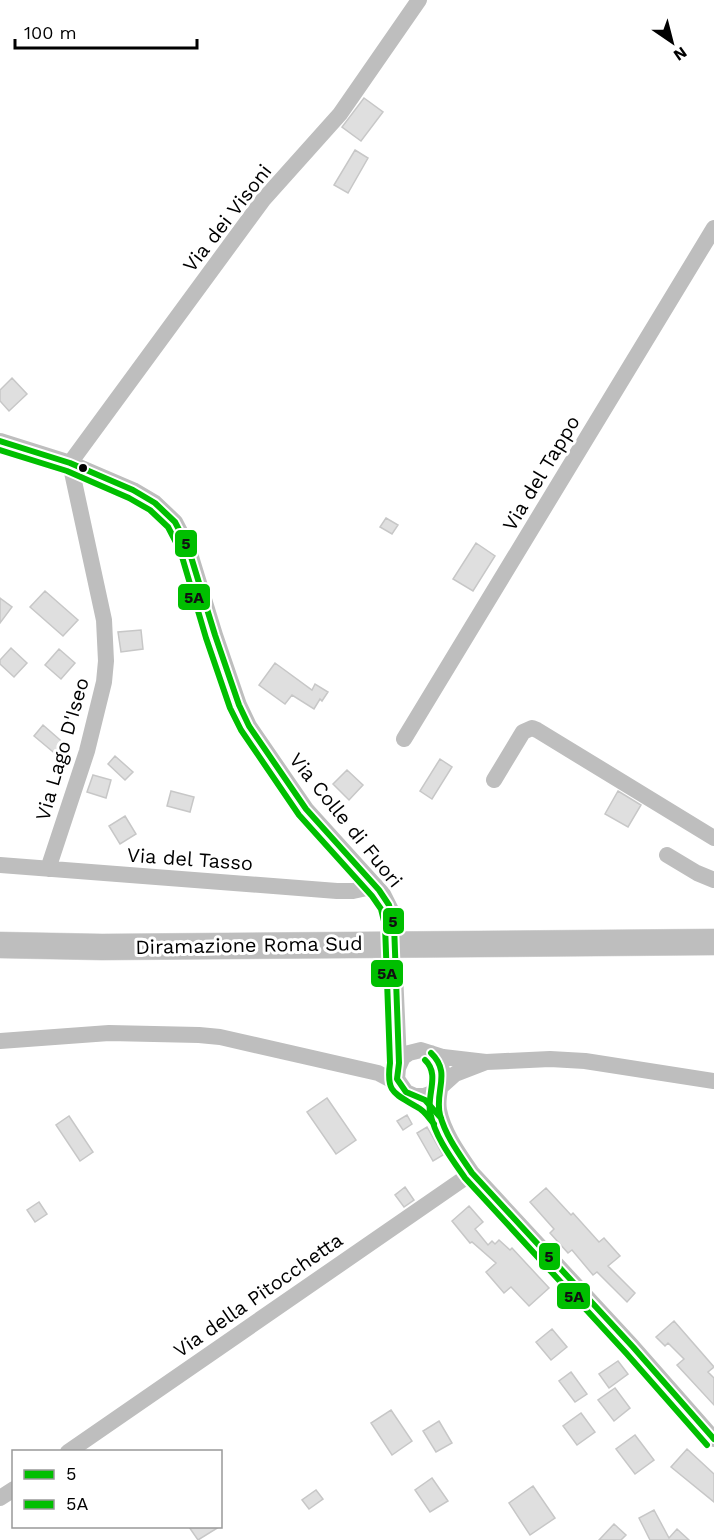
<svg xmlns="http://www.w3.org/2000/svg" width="714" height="1540" font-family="'Work Sans',sans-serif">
  <rect width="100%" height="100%" fill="#fff"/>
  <path fill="#dfdfdf" stroke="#c7c7c7" stroke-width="1.5" d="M364 98 383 112 361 141 342 127Z
    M355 150 368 158 348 193 334 185Z
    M12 378 27 394 9 411 0 401V390Z
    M386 518 398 525 392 534 380 527Z
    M476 543 495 556 473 591 453 579Z
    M45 591 78 620 63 636 30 607Z
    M0 598 12 607 0 623Z
    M141 630 143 649 121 652 118 632Z
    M11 648 27 663 14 677 0 664V660Z
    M59 649 75 663 61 679 45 665Z
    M275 663 312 690 315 684 328 692 322 701 320 699 314 709 292 695 285 704 259 685Z
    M43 725 67 746 58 756 34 736Z
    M115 756 133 772 125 780 108 764Z
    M440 759 452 767 432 799 420 791Z
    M347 770 363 785 349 800 333 784Z
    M93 775 111 780 106 798 87 792Z
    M171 791 194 797 190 812 167 806Z
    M618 791 641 805 628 827 605 814Z
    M125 816 136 834 120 844 109 826Z
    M327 1098 356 1140 336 1154 307 1112Z
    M407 1115 412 1124 403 1130 397 1121Z
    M69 1116 93 1152 80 1161 56 1125Z
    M427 1127 443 1155 433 1161 417 1133Z
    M405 1187 414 1200 404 1207 395 1195Z
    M546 1188 571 1215 573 1213 599 1242 604 1238 620 1256 608 1266 635 1293 627 1302 597 1272 593 1275 572 1250 568 1253 550 1233 554 1229 530 1202Z
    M39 1202 47 1214 35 1222 27 1210Z
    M469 1206 483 1222 475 1229 488 1245 492 1241 495 1244 499 1240 510 1250 512 1248 549 1288 529 1306 511 1287 504 1293 486 1272 496 1263 472 1242 470 1243 452 1221Z
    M674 1321 714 1367 708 1372 714 1378V1405L677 1365 684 1359 668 1343 665 1346 656 1337Z
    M552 1329 567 1347 551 1360 536 1342Z
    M618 1361 628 1374 609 1388 599 1374Z
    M571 1372 587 1394 575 1402 559 1381Z
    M615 1388 630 1408 614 1421 598 1400Z
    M391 1410 412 1441 392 1455 371 1423Z
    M581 1413 595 1432 577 1445 563 1426Z
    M439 1421 452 1443 436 1452 423 1431Z
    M635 1435 654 1460 635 1474 616 1449Z
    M687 1449 714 1474V1502L671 1467Z
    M432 1478 448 1501 430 1512 415 1490Z
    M533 1486 555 1518 530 1535 509 1503Z
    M316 1490 323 1499 309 1509 302 1500Z
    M654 1510 669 1538 677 1529 689 1540H650L639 1518Z
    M614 1524 626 1535 621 1540H599Z
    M189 1527H219L198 1540Z"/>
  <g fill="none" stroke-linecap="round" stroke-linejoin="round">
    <defs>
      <path id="highway" d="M0 945 102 947 714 942"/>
    </defs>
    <use href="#highway" stroke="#dbdbdb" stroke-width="27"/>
    <path stroke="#bebebe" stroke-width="16" d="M0 441 70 463 133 490 155 503 175 522 188 547 215 635 239 705 249 726 306 809 383 894 391 910 394 924
      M70 463 263 200 340 114 419 0
      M404 739 714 228
      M494 780 523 732 532 728 537 730 714 838
      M667 855 697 873 714 880
      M0 865 337 891H353L376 886
      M48 869 87 751 104 682 106 661 104 620 70 463
      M395 972 399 1063
      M0 1041 109 1033 199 1035 220 1037 378 1073 399 1084
      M431 1053C453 1069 435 1088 439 1110 443 1132 459 1154 472 1173L633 1347 714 1439
      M486 1062 455 1074 435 1092 424 1096H415L406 1092 397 1079 398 1068 403 1057 409 1053 421 1050 443 1057 486 1062 550 1059 585 1061 714 1081
      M68 1452 472 1173
      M0 1498 14 1489"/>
    <use href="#highway" stroke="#bebebe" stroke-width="26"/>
    <defs>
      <path id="bus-1" d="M0 441 70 463 133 490 155 503 175 522 188 547 215 635 239 705 249 726 306 809 379 890 389 905 394 924 399 1063 397 1079 406 1092 425 1100 441 1118
        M431 1053C452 1073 434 1091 440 1115 446 1137 460 1155 472 1173L633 1347 714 1439"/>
      <path id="bus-2" d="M0 450 67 471 129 498 150 510 168 527 180 550 206 638 230 708 241 730 299 815 372 896 381 909 385 925 390 1063C386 1093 394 1093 417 1107 424 1110 429 1118 434 1124
        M425 1060C440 1074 427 1094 430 1112 435 1137 451 1158 465 1178L626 1353 707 1445"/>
    </defs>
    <use href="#bus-1" stroke="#fff" stroke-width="10"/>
    <use href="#bus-2" stroke="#fff" stroke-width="10"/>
    <use href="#bus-1" stroke="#00bf00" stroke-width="6"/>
    <use href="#bus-2" stroke="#00bf00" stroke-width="6"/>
  </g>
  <circle fill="#000" stroke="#fff" stroke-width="2" cx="83" cy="468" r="5"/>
  <g text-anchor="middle" stroke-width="6" stroke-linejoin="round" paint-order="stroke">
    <g font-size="20" fill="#000" stroke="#fff">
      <text transform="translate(227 218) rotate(-52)" y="7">Via dei Visoni</text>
      <text transform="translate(541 473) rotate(-59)" y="7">Via del Tappo</text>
      <text transform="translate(62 749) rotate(-74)" y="7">Via Lago D'Iseo</text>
      <text transform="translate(346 820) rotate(51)" y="7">Via Colle di Fuori</text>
      <text transform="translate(190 859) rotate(4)" y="7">Via del Tasso</text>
      <text transform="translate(249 945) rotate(-1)" y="7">Diramazione Roma Sud</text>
      <text transform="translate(258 1295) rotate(-35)" y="7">Via della Pitocchetta</text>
    </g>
  </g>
  <g stroke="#fff" stroke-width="2">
    <rect x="174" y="529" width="24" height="29" rx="6" fill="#00bf00"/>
    <rect x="177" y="583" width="34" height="28" rx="6" fill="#00bf00"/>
    <rect x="382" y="907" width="23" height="28" rx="6" fill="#00bf00"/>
    <rect x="370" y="959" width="34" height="29" rx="6" fill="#00bf00"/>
    <rect x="538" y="1242" width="23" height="29" rx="6" fill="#00bf00"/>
    <rect x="556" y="1282" width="35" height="28" rx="6" fill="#00bf00"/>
  </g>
  <g font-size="16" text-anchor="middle" font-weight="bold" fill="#111">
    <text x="186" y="549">5</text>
    <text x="194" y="603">5A</text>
    <text x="393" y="927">5</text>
    <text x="387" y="979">5A</text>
    <text x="549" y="1262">5</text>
    <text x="574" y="1302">5A</text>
  </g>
  <rect x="12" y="1450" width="210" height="78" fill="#ffffff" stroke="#999999" stroke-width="1.5"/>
  <rect x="24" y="1470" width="30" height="9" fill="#00bf00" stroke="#999999" stroke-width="1.5"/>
  <text x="66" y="1480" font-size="18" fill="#000000">5</text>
  <rect x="24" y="1500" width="30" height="9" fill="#00bf00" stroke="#999999" stroke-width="1.5"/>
  <text x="66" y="1510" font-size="18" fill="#000000">5A</text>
  <g transform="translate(672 42) rotate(145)" stroke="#ffffff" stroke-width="4.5" paint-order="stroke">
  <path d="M0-4.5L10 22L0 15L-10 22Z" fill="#000000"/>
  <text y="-9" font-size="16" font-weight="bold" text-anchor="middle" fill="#000000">N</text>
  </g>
  <path d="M15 39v9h182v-9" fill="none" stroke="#000000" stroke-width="3"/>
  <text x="24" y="39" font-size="18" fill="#000000" stroke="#ffffff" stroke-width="4.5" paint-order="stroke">100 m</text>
</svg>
